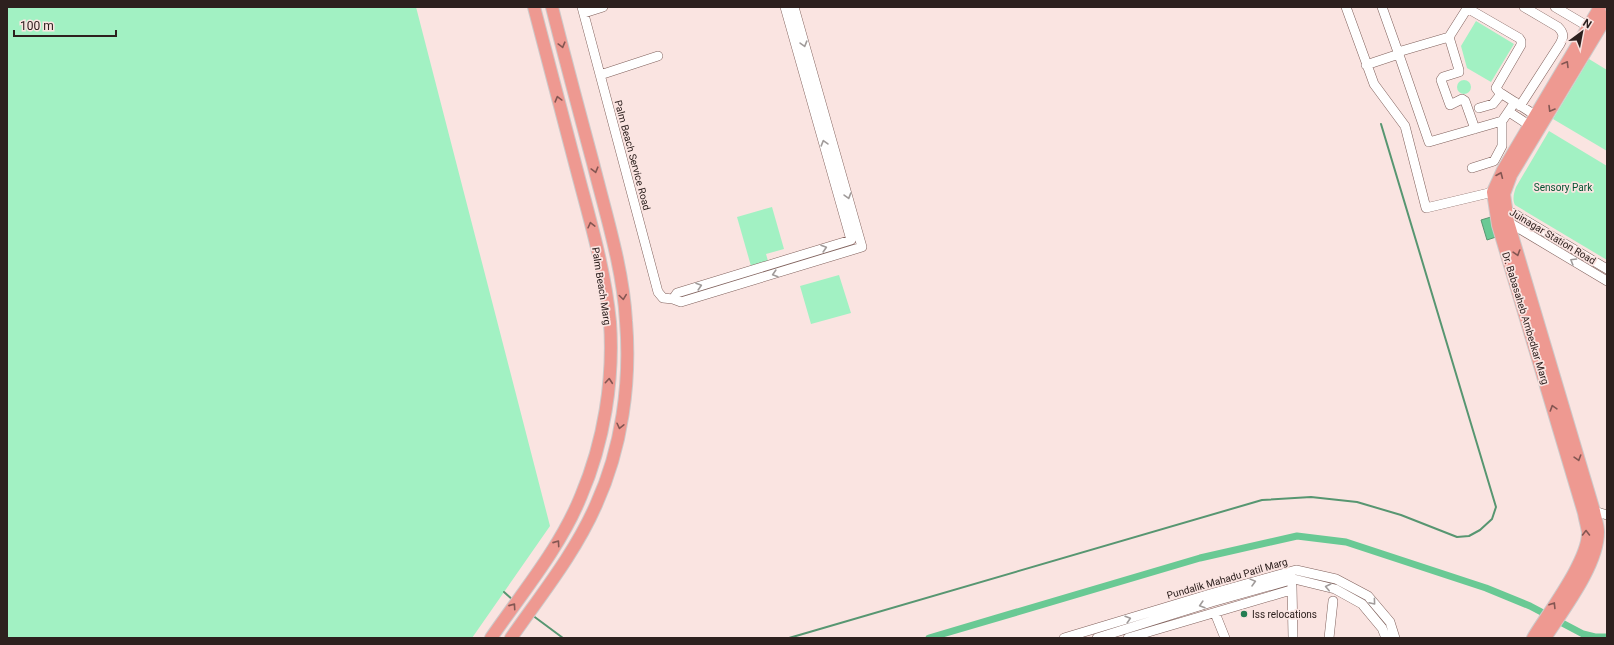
<svg xmlns="http://www.w3.org/2000/svg" width="1614" height="645" font-family="Roboto,sans-serif">
  <rect width="100%" height="100%" fill="#fae4e1"/>
  <path fill="#a2f1c3" d="M7 7H416L550 526 472 638H7Z
    M1476 21 1514 44 1491 82 1467 68 1461 46Z
    M1589 59 1607 70V151L1553 119Z
    M1457 87a7 7 0 1 1 14 0a7 7 0 1 1-14 0Z
    M1549 131 1607 166V260L1515 205C1512 199 1514 193 1516 187Z
    M772 207 784 249 766 254 768 261 751 266 737 217Z
    M839 275 851 313 811 324 800 286Z"/>
  <path fill="#69c994" stroke="#579671" d="M1491 217 1496 237 1487 240 1481 220Z"/>
  <g fill="none" stroke-linecap="round" stroke-linejoin="round">
    <path stroke="#579671" stroke-width="2" d="M504 592 513 600
      M532 615 563 638
      M789 638 1262 500 1311 497 1357 502 1401 515 1457 537 1469 536 1480 530 1492 519 1496 507 1381 124"/>
    <path stroke="#69c994" stroke-width="7" d="M929 638 1200 558 1297 536 1346 542 1486 588 1530 606 1583 634 1595 637H1607"/>
    <defs>
      <path id="minor" d="M582 7 658 292 663 298 673 299
        M785 7 851 240 677 293 673 299 681 302 862 247 794 7
        M1346 7 1374 84 1405 126 1426 208 1493 192 1499 193
        M1382 7 1398 52
        M1468 7 1449 37 1398 52 1429 142 1502 121 1515 102
        M1555 7 1594 30
        M1467 8 1519 38 1521 41V45L1496 88 1499 92 1535 115
        M584 13 603 7
        M1449 37 1459 70V72L1443 77 1441 80 1450 105 1462 99 1465 101 1475 129
        M1366 65 1399 54
        M600 75 658 56
        M1520 106 1560 44C1564 37 1564 33 1558 27L1524 7
        M1479 108 1493 104 1501 94
        M1509 112 1529 125
        M1472 168 1494 161 1502 146V121
        M1500 212 1513 213 1607 269
        M1505 220 1607 281
        M1594 511 1607 515
        M1292 586 1293 638
        M1215 613 1225 638
        M1064 638 1210 594 1296 570 1336 579 1368 596 1390 622 1395 638
        M1097 638 1212 602 1294 579 1335 589 1362 604 1382 628 1386 638
        M1128 638 1291 590
        M1329 638 1333 601"/>
      <path id="major" d="M491 638C522 593 560 548 581 496 604 442 614 380 610 322 605 269 589 217 576 167 562 114 548 60 534 7
        M511 638C541 595 575 553 596 505 622 448 631 382 626 321 623 268 606 215 593 163 579 111 565 59 552 7
        M1533 638C1548 613 1589 560 1588 532 1587 526 1585 519 1584 513L1498 225 1493 192 1503 170 1600 7
        M1545 638C1563 610 1598 565 1598 532 1598 525 1595 517 1594 511L1508 222 1504 194 1511 175 1607 16"/>
    </defs>
    <use href="#minor" stroke="#80615c" stroke-width="10"/>
    <use href="#major" stroke="#cdc9c9" stroke-width="14"/>
    <use href="#minor" stroke="#fff" stroke-width="9"/>
    <use href="#major" stroke="#ee9991" stroke-width="12"/>
  </g>
  <defs><path id="oneway-chevron" d="M-2-3.5L2.5 0L-2 3.5" fill="none" stroke-width="1.6" stroke-linecap="round" stroke-linejoin="round"/></defs>
  <g stroke="#a09b9a">
    <use href="#oneway-chevron" transform="translate(804 44) rotate(74)"/>
    <use href="#oneway-chevron" transform="translate(824 143) rotate(-106)"/>
    <use href="#oneway-chevron" transform="translate(848 196) rotate(74)"/>
    <use href="#oneway-chevron" transform="translate(824 248) rotate(-17)"/>
    <use href="#oneway-chevron" transform="translate(1573 261) rotate(-149)"/>
    <use href="#oneway-chevron" transform="translate(775 274) rotate(163)"/>
    <use href="#oneway-chevron" transform="translate(699 286) rotate(-17)"/>
    <use href="#oneway-chevron" transform="translate(1253 582) rotate(-15)"/>
    <use href="#oneway-chevron" transform="translate(1328 587) rotate(-167)"/>
    <use href="#oneway-chevron" transform="translate(1373 602) rotate(50)"/>
    <use href="#oneway-chevron" transform="translate(1202 605) rotate(163)"/>
    <use href="#oneway-chevron" transform="translate(1128 619) rotate(-17)"/>
  </g>
  <g stroke="#845652">
    <use href="#oneway-chevron" transform="translate(562 45) rotate(75)"/>
    <use href="#oneway-chevron" transform="translate(1566 64) rotate(-59)"/>
    <use href="#oneway-chevron" transform="translate(558 99) rotate(-105)"/>
    <use href="#oneway-chevron" transform="translate(1551 109) rotate(121)"/>
    <use href="#oneway-chevron" transform="translate(595 170) rotate(75)"/>
    <use href="#oneway-chevron" transform="translate(1500 175) rotate(-67)"/>
    <use href="#oneway-chevron" transform="translate(591 225) rotate(-104)"/>
    <use href="#oneway-chevron" transform="translate(1517 253) rotate(73)"/>
    <use href="#oneway-chevron" transform="translate(623 297) rotate(82)"/>
    <use href="#oneway-chevron" transform="translate(609 381) rotate(-85)"/>
    <use href="#oneway-chevron" transform="translate(1553 408) rotate(-107)"/>
    <use href="#oneway-chevron" transform="translate(620 426) rotate(103)"/>
    <use href="#oneway-chevron" transform="translate(1578 458) rotate(73)"/>
    <use href="#oneway-chevron" transform="translate(1586 533) rotate(-90)"/>
    <use href="#oneway-chevron" transform="translate(557 543) rotate(-55)"/>
    <use href="#oneway-chevron" transform="translate(1553 605) rotate(-58)"/>
    <use href="#oneway-chevron" transform="translate(513 606) rotate(-55)"/>
  </g>
  <circle fill="#237d52" stroke="#fae4e1" stroke-width="1.5" cx="1244" cy="614" r="4"/>
  <g text-anchor="middle" stroke-width="3.5" stroke-linejoin="round" paint-order="stroke">
    <g font-size="10" fill="#2d201e" stroke="#fae4e1">
      <text transform="translate(633 155) rotate(75)" y="4">Palm Beach Service Road</text>
      <text transform="translate(1553 236) rotate(31)" y="4">Juinagar Station Road</text>
      <text transform="translate(602 286) rotate(81)" y="4">Palm Beach Marg</text>
      <text transform="translate(1526 318) rotate(73)" y="4">Dr. Babasaheb Ambedkar Marg</text>
      <text transform="translate(1227 578) rotate(-16)" y="4">Pundalik Mahadu Patil Marg</text>
    </g>
    <g font-size="10" fill="#025231" stroke="#fae4e1">
      <text x="1563" y="191">Sensory Park</text>
    </g>
    <g font-size="10" fill="#2d201e" stroke="#fae4e1" text-anchor="start">
      <text x="1252" y="618">Iss relocations</text>
    </g>
  </g>
  <rect width="1614" height="645" fill="none" stroke="#2d201e" stroke-width="16"/>
  <g transform="translate(1582 32) rotate(32)" stroke="#fae4e1" stroke-width="3" paint-order="stroke">
  <path d="M0-3L7 15L0 10L-7 15Z" fill="#2d201e"/>
  <text y="-6" font-size="11" font-weight="bold" text-anchor="middle" fill="#2d201e">N</text>
  </g>
  <path d="M14 30v6h102v-6" fill="none" stroke="#2d201e" stroke-width="2"/>
  <text x="20" y="30" font-size="12" fill="#2d201e" stroke="#fae4e1" stroke-width="3" paint-order="stroke">100 m</text>
</svg>
